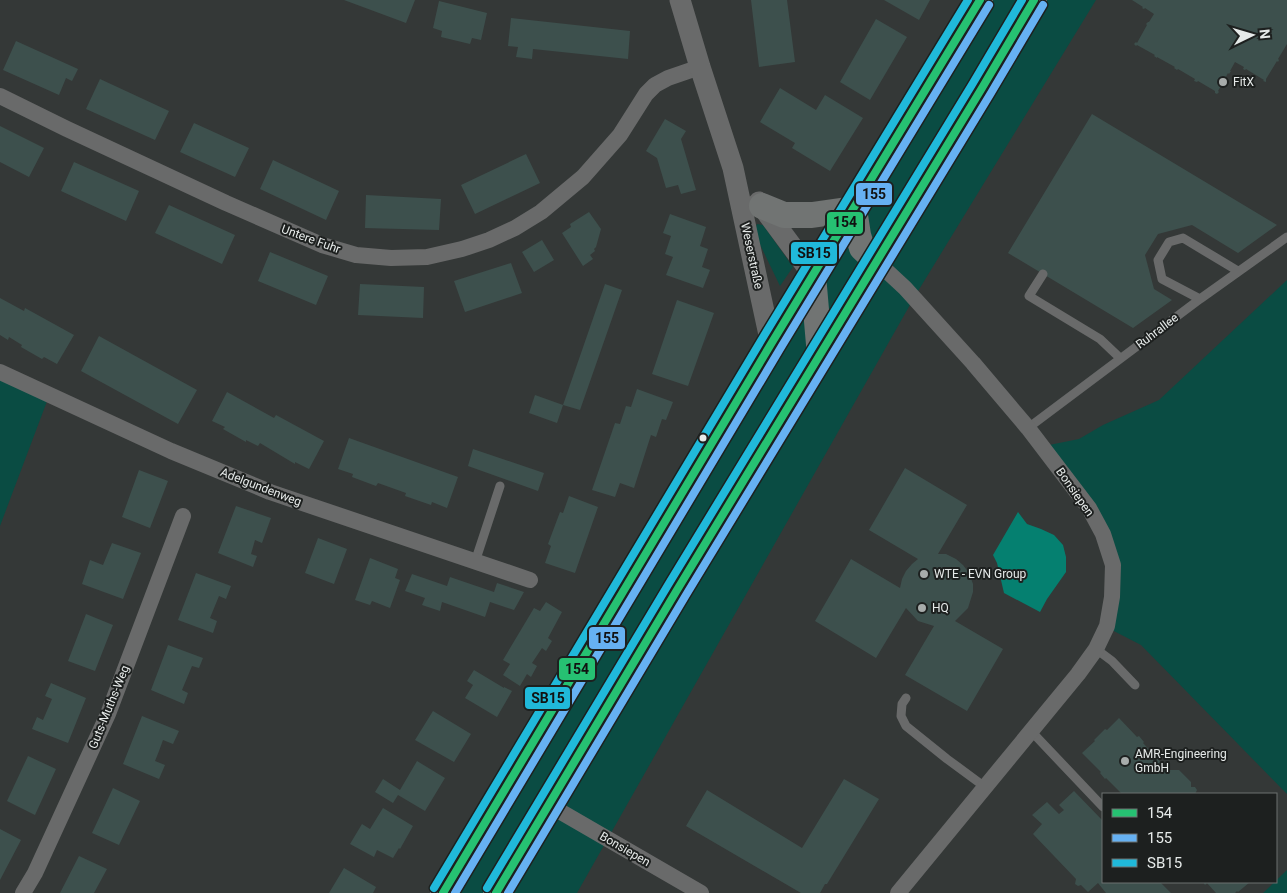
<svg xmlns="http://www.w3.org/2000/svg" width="1287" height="893" font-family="Roboto,sans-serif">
  <rect width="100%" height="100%" fill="#343837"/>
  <path fill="#0a4c43" d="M983 0H1096L915 296 577 893H444Z
    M757 224 763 225 793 267 780 286 754 232Z
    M1287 280V794L1141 645 1108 628 1114 564 1044 446 1079 439 1103 425 1159 400Z
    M0 374 49 396 0 526Z
    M1287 870V893H1263Z"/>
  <path fill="#058070" d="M1018 512 1027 524 1041 529 1054 535 1063 545 1066 557V572L1047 599 1040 612 1004 593 997 563 993 555Z"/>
  <path fill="#3d504d" d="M344 0H415L406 23Z
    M751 0H787L795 62 759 67Z
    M884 0H930L919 20Z
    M1132 0H1287V44L1278 59 1279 60 1278 62 1277 61 1266 79V82L1263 81 1264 80 1246 69 1245 70 1243 69 1244 67 1235 62 1230 71H1231L1229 74 1228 73 1218 91 1219 92 1217 94 1215 93V91L1198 81 1197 82 1194 81 1195 79 1178 69 1177 70 1174 68 1175 67 1157 57V58L1154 56 1155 55 1137 45 1136 46 1134 44 1136 42 1137 43 1147 25 1146 24 1148 22H1149L1154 14 1145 8 1144 9 1142 8 1143 7Z
    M439 1 487 13 481 40 472 38 470 44 441 37 442 31 433 28Z
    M511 18 630 31 628 59 533 49 532 59 516 57 518 47 508 46Z
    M876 19 907 37 870 100 840 82Z
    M16 41 78 69 72 81 66 78 59 95 3 70Z
    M100 79 169 111 155 140 86 109Z
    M780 88 816 110 825 95 863 118 830 171 792 148 795 143 760 122Z
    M1092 114 1277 225 1238 253 1192 225 1158 234 1145 255 1154 289 1172 300 1133 328 1008 253Z
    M665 119 686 131 681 139 696 190 681 194 678 185 666 188 657 158 646 151Z
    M194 123 249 148 235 177 180 152Z
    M0 126 44 148 29 177 0 162Z
    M526 154 540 183 475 214 461 185Z
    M273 160 339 191 326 220 260 189Z
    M74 162 139 191 126 221 61 191Z
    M366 195 441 199 439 230 365 228Z
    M169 205 235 235 222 264 155 233Z
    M589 212 601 229 596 247 594 249 595 251 590 255 593 259 583 266 562 233 571 227 570 224Z
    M670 214 706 227 700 246 708 249 702 267 710 270 703 288 666 275 673 257 665 254 671 236 663 233Z
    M542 240 554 260 534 272 522 252Z
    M270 252 328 276 316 305 258 281Z
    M511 263 522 293 465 312 454 281Z
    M360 284 424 287 423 318 358 315Z
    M605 284 622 290 580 410 563 405 557 423 529 413 535 395 563 405Z
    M0 298 24 311 25 308 74 335 57 364 44 357 42 359 21 347 22 345 9 337 8 340 0 335Z
    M677 300 714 313 688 386 652 374Z
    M99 336 197 390 178 424 81 371Z
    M637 389 673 402 666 420 662 419 656 437 651 435 634 488 620 483 615 497 592 490 615 423 620 424 626 406 631 407Z
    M227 392 274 418 276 415 324 441 309 469 295 462V464L260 443 258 446 246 440V442L223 429 225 427 212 421Z
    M349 438 458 477 447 508 432 502 431 505 405 496 406 493 378 483 376 486 352 477 353 474 338 469Z
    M473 449 544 473 538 491 468 466Z
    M905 468 967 505 938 554H946L956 559 963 565 969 573 973 584V592L968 608 955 621 1003 649 967 711 905 675 934 626 918 621 906 608 876 658 815 621 851 559 900 588 902 579 906 571 912 564 918 559 869 530Z
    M139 470 168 481 150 528 122 517Z
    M569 496 598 507 575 573 545 563 551 546 548 544 560 512 563 513Z
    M236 506 271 518 262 543 255 540 251 554 257 556 253 567 218 553Z
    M318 538 347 549 334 584 305 573Z
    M112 543 141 553 123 599 82 584 90 560 103 565Z
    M370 558 398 569 395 578 400 580 390 608 372 601 370 605 355 600Z
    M196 573 231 586 226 599 219 596 210 618 217 621 213 633 178 620Z
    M412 574 447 586 450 577 494 592 497 583 524 592 514 610 490 602 485 617 442 602 440 611 422 605 425 598 405 591Z
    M546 602 562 612 548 638 552 641 546 651 542 648 532 663 537 666 531 677 527 674 520 686 503 675 510 664 503 660 534 608 540 611Z
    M86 614 113 625 95 671 68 661Z
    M168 645 203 658 199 668 192 666 182 690 188 693 184 704 151 690Z
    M474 670 504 688V687L512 691 497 717 465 698 473 685 467 681Z
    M51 683 86 698 68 743 32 729 37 717 43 720 52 699 45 696Z
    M433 711 471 734 454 762 415 740Z
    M142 716 179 731 173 744 163 740 159 751 155 761 165 765 159 779 123 764Z
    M1119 718 1137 737 1139 736 1144 742 1143 743 1168 770H1179L1191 782V787H1195L1197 790 1195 794H1122L1106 778 1105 779 1100 773 1101 772 1082 753 1095 741 1094 740 1105 729 1107 730Z
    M28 756 56 769 35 815 7 801Z
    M417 761 445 778 425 811 398 795 393 803 375 792 383 779 400 790Z
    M844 779 879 799 827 884H825L820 893H801L686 826 707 790 802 848Z
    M113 788 140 801 119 845 92 833Z
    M1074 791 1103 821V882H1160L1171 893H1106L1098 883 1088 892 1081 885 1078 886 1075 884 1076 879 1033 834 1042 824 1032 815 1047 802 1059 814 1064 810 1059 805Z
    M383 808 413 826 400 849 399 848 393 858 377 850 374 857 350 844 362 824 370 829Z
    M0 829 21 840 0 880Z
    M79 856 107 869 94 893H60Z
    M344 868 376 887 373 893H329Z
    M1203 882H1250L1238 892 1237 891 1235 893H1216L1207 883 1205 885Z"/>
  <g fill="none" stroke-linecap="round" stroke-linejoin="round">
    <path stroke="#696a6a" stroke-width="9" d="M1043 274 1029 296 1100 339 1120 358
      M1200 299 1162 279 1158 260 1169 242 1183 238 1238 271
      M1028 428 1200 299 1287 237
      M475 562 500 486
      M1096 649 1112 661 1135 685
      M906 698 902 704 901 716 906 726 947 759 985 787
      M1031 731 1103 807"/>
    <path stroke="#696a6a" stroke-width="16" d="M0 96 67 129 226 203 322 245 356 255 391 258 427 257 462 249 489 240 515 228 541 212 583 177 620 135 646 94 655 85 668 78 700 67
      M877 262 905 288 973 363 1028 428 1089 508 1103 534 1113 565 1112 597 1107 626 1096 649 1078 674 898 893
      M0 372 171 451 270 492 530 580
      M549 805 701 893
      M23 893 35 873 108 714 183 516"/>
    <path stroke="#696a6a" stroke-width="21" d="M680 0 700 67 733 168 771 344
      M759 202 813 275"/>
    <path stroke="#717473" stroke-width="26" d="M762 206 784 215H812L854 209
      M854 209 858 235 862 248 877 262
      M813 275 820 356
      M443 893 771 344 980 0
      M496 893 677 590 982 88 1034 0"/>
    <defs>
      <path id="bus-1" d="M443 893 771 344 980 0
        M496 893 677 590 982 88 1034 0"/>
      <path id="bus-2" d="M455 893 780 349 989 5
        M508 893 686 595 991 93 1043 5"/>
      <path id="bus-3" d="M434 888 762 339 968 0
        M487 888 668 585 973 83 1022 0"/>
    </defs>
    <use href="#bus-1" stroke="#1d201f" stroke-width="11"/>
    <use href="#bus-2" stroke="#1d201f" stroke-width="11"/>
    <use href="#bus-3" stroke="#1d201f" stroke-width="11"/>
    <use href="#bus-1" stroke="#26c172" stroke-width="8"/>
    <use href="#bus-2" stroke="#66b1f2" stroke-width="8"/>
    <use href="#bus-3" stroke="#20b9da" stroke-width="8"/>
  </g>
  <g fill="#a8acab" stroke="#1d201f" stroke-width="2">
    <circle cx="1223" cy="82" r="5"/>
    <circle cx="924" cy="574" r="5"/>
    <circle cx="922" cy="608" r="5"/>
    <circle cx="1125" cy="761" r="5"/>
  </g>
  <circle fill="#e6eae9" stroke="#1d201f" stroke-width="2" cx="703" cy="438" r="4.5"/>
  <g text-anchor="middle" stroke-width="4" stroke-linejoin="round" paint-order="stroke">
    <g font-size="12" fill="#e6eae9" stroke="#1d201f" text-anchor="start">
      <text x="1233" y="86">FitX</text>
      <text x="934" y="578">WTE - EVN Group</text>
      <text x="932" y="612">HQ</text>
      <text x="1135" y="758">AMR-Engineering<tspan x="1135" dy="14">GmbH</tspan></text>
    </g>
    <g font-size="12" fill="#e6eae9" stroke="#1d201f">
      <text transform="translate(311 239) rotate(20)" y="4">Untere Fuhr</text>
      <text transform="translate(752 256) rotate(78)" y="4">Weserstraße</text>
      <text transform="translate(1157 331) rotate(-37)" y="4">Ruhrallee</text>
      <text transform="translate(261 487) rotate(21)" y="4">Adelgundenweg</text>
      <text transform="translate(1075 492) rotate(55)" y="4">Bonsiepen</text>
      <text transform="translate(109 707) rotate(-68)" y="4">Guts-Muths-Weg</text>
      <text transform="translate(625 849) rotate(30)" y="4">Bonsiepen</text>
    </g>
  </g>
  <g stroke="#1d201f" stroke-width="2">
    <rect x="855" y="182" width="38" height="24" rx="5" fill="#66b1f2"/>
    <rect x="826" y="211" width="38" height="24" rx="5" fill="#26c172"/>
    <rect x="790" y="241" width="48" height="24" rx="5" fill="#20b9da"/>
    <rect x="588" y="626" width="38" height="24" rx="5" fill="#66b1f2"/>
    <rect x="558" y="657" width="38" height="24" rx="5" fill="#26c172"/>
    <rect x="524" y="686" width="47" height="24" rx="5" fill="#20b9da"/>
  </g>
  <g font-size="14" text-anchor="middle" font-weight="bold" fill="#111">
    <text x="874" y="199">155</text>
    <text x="845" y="227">154</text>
    <text x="814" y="258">SB15</text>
    <text x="607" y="643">155</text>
    <text x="577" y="674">154</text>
    <text x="548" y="703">SB15</text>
  </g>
  <rect x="1102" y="793" width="175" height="90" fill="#1d201f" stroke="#6d7170"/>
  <rect x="1112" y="809" width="25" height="8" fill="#26c172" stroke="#6d7170"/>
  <text x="1147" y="818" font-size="15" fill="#e6eae9">154</text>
  <rect x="1112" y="834" width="25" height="8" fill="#66b1f2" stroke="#6d7170"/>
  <text x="1147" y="843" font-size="15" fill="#e6eae9">155</text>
  <rect x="1112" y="859" width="25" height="8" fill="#20b9da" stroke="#6d7170"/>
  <text x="1147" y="868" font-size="15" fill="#e6eae9">SB15</text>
  <g transform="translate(1252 35) rotate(85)" stroke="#1d201f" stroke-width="4" paint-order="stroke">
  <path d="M0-4L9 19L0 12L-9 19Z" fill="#e6eae9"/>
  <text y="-8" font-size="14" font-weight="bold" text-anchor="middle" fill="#e6eae9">N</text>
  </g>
</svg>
